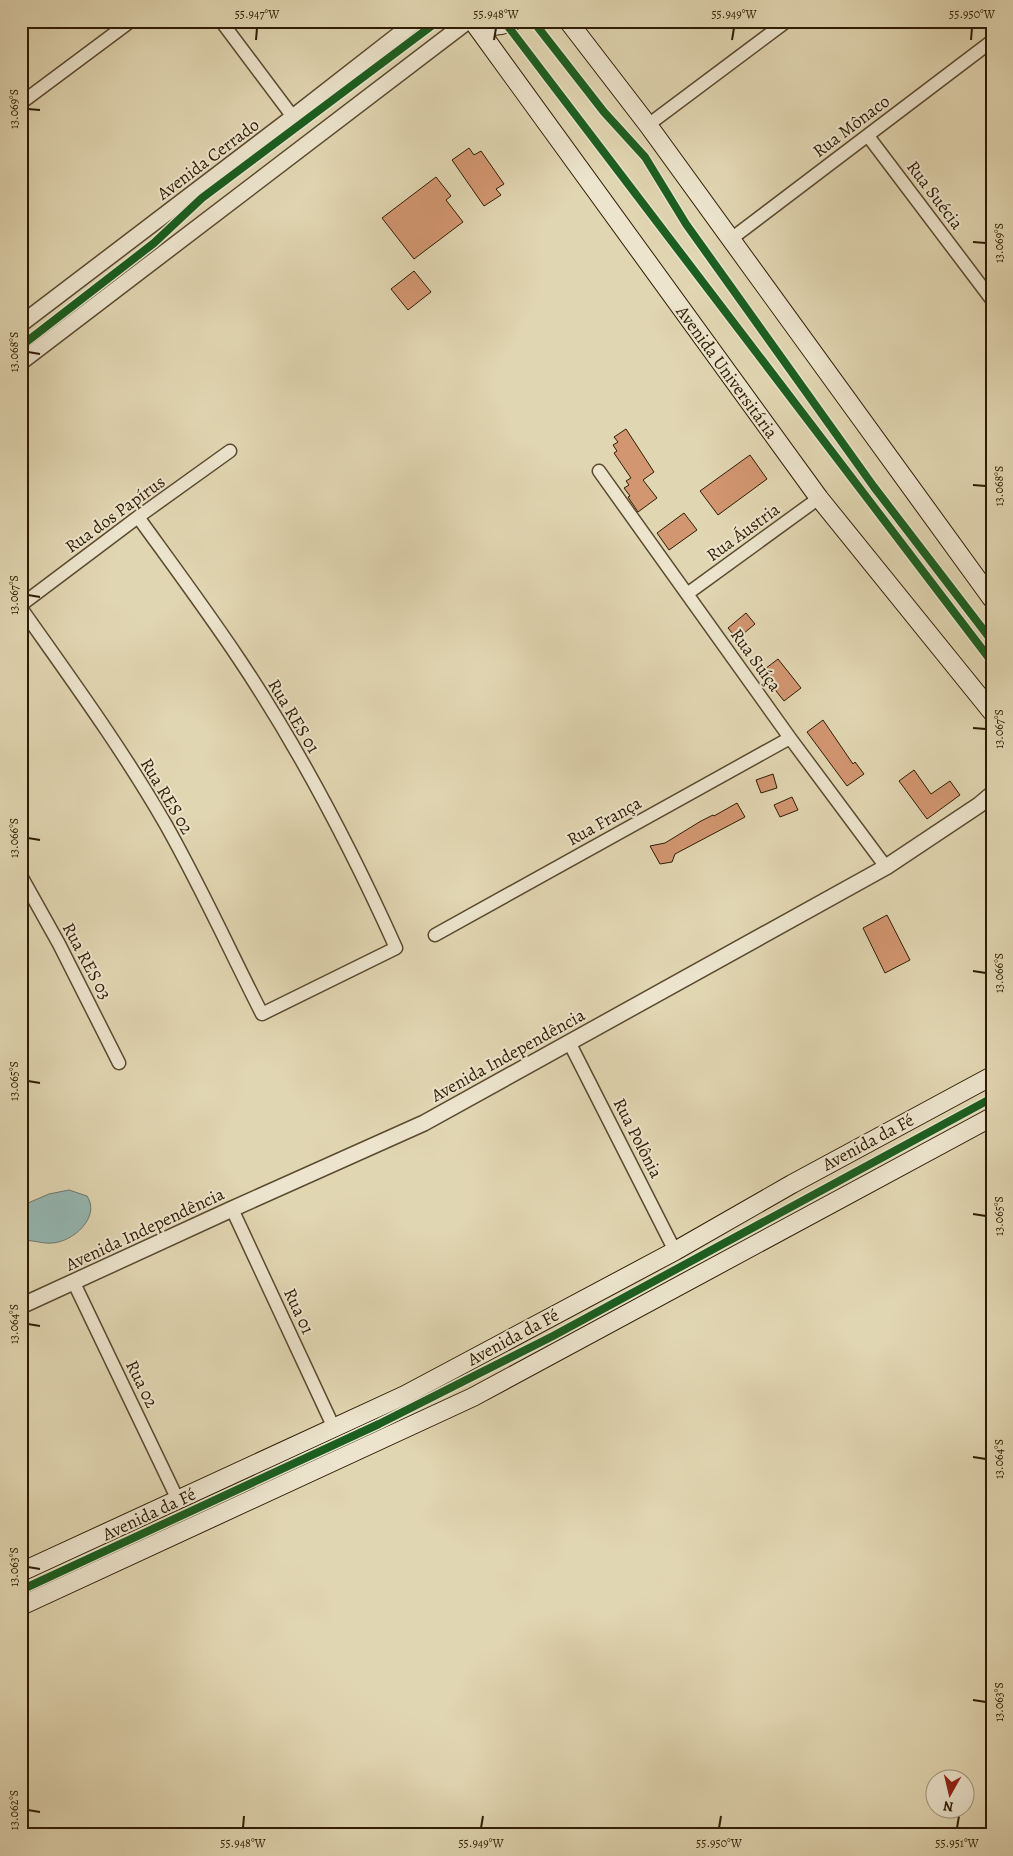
<svg xmlns="http://www.w3.org/2000/svg" width="1013" height="1856" font-family="Alegreya,serif">
  <rect width="100%" height="100%" fill="#e1d6b2"/>
  <filter id="stains"><feTurbulence type="fractalNoise" baseFrequency=".004" numOctaves="4"/><feColorMatrix values="0 0 0 0 .2 0 0 0 0 .09 0 0 0 0 .02 0 0 0 .5 -.17"/></filter>
  <radialGradient id="worn" r=".72"><stop offset=".6" stop-color="#630" stop-opacity="0"/><stop offset="1" stop-color="#630" stop-opacity=".3"/></radialGradient>
  <path fill="#95b7b3" stroke="#6c796d" d="M69 1190 87 1196C101 1217 73 1242 52 1243 41 1244 32 1239 21 1241V1206L49 1194Z"/>
  <path fill="#d29671" stroke="#2e1c03" d="M469 148 474 155 481 151 504 184 496 189 501 195 484 206 452 160Z
    M436 177 451 196 446 200 463 222 414 259 382 218Z
    M414 271 431 292 408 310 391 289Z
    M626 429 654 472 643 480 657 498 638 512 628 497 630 496 624 488 629 485 626 481 631 478 614 453 617 451 613 445 618 442 614 437Z
    M750 455 767 479 718 515 700 491Z
    M684 513 697 530 669 550 657 533Z
    M746 613 755 624 737 639 728 628Z
    M778 659 801 688 784 701 761 672Z
    M823 720 853 764 855 762 864 774 847 786 807 732Z
    M914 770 931 794 950 781 960 795 927 819 899 781Z
    M773 774 777 788 761 793 756 780Z
    M792 797 798 810 780 817 774 805Z
    M737 803 745 817 675 854 672 862 660 864 650 846 665 843 701 821 713 815 714 816Z
    M887 915 910 960 885 973 863 928Z"/>
  <g fill="none" stroke-linecap="round" stroke-linejoin="round">
    <defs>
      <path id="minor" d="M221 21 293 117
        M21 103 131 21
        M648 125 787 21
        M868 136 992 300
        M731 239 992 41
        M599 471 790 738 886 867
        M687 594 819 498
        M21 605 138 517 230 451
        M21 608C71 679 123 750 166 825 201 887 230 951 262 1014L396 948C351 848 300 750 239 659 207 611 172 564 138 517
        M21 876 59 944 119 1063
        M435 935 790 738
        M569 1042 675 1251
        M232 1209 334 1428
        M74 1283 178 1500"/>
      <path id="tertiary" d="M21 324 293 117 416 21
        M21 362 468 21
        M21 1306 232 1209 424 1123 886 867 979 805 992 794"/>
      <path id="secondary" d="M471 21C484 28 499 28 513 21
        M568 21 648 125 992 599
        M474 23 819 498 992 712
        M21 1572 405 1395 675 1251 792 1184 992 1076
        M21 1606 473 1397 992 1117"/>
    </defs>
    <use href="#minor" stroke="#5b4a2f" stroke-width="15"/>
    <use href="#tertiary" stroke="#5b4a2f" stroke-width="18"/>
    <use href="#secondary" stroke="#2e1c03" stroke-width="20"/>
    <use href="#minor" stroke="#ece4cd" stroke-width="12"/>
    <use href="#tertiary" stroke="#ece4cd" stroke-width="15"/>
    <use href="#secondary" stroke="#ece4cd" stroke-width="18"/>
    <defs>
      <path id="cycleway" d="M504 21 992 662
        M533 21 604 112 645 157 686 224 874 487 992 641
        M21 346 154 243 202 198 438 21
        M21 1590 379 1424 553 1336 992 1098"/>
    </defs>
    <use href="#cycleway" stroke="#ece4cd" stroke-width="11"/>
    <use href="#cycleway" stroke="#1b5e20" stroke-width="8"/>
  </g>
  <path fill="none" stroke="#2e1c03" stroke-width="2" d="M256 40 257 28M494 40 496 28M732 40 734 28M971 40 972 28M28 109 40 110M973 242 986 243M28 352 40 354M973 485 986 486M28 595 40 597M973 728 986 729M28 838 40 840M973 971 986 973M28 1081 40 1083M973 1214 986 1216M28 1324 40 1326M973 1457 986 1459M28 1567 40 1569M973 1700 986 1702M28 1810 40 1812M243 1828 244 1816M481 1828 483 1816M719 1828 721 1816M957 1828 959 1816"/>
  <g text-anchor="middle" stroke-width="4" stroke-linejoin="round" paint-order="stroke">
    <g font-size="18" fill="#2e1c03" stroke="#ece4cd">
      <text transform="translate(851 126) rotate(-37)" y="6">Rua Mônaco</text>
      <text transform="translate(208 159) rotate(-37)" y="6">Avenida Cerrado</text>
      <text transform="translate(935 195) rotate(53)" y="6">Rua Suécia</text>
      <text transform="translate(727 372) rotate(54)" y="6">Avenida Universitária</text>
      <text transform="translate(115 514) rotate(-36)" y="6">Rua dos Papírus</text>
      <text transform="translate(743 532) rotate(-36)" y="6">Rua Áustria</text>
      <text transform="translate(756 660) rotate(54)" y="6">Rua Suíça</text>
      <text transform="translate(294 716) rotate(59)" y="6">Rua RES 01</text>
      <text transform="translate(167 796) rotate(59)" y="6">Rua RES 02</text>
      <text transform="translate(604 821) rotate(-29)" y="6">Rua França</text>
      <text transform="translate(87 961) rotate(62)" y="6">Rua RES 03</text>
      <text transform="translate(508 1055) rotate(-29)" y="6">Avenida Independência</text>
      <text transform="translate(638 1138) rotate(63)" y="6">Rua Polônia</text>
      <text transform="translate(868 1142) rotate(-28)" y="6">Avenida da Fé</text>
      <text transform="translate(145 1229) rotate(-25)" y="6">Avenida Independência</text>
      <text transform="translate(299 1311) rotate(65)" y="6">Rua 01</text>
      <text transform="translate(513 1337) rotate(-28)" y="6">Avenida da Fé</text>
      <text transform="translate(142 1384) rotate(64)" y="6">Rua 02</text>
      <text transform="translate(149 1514) rotate(-25)" y="6">Avenida da Fé</text>
    </g>
  </g>
  <rect width="1013" height="1856" fill="none" stroke="#e1d6b2" stroke-width="55"/>
  <g transform="translate(950 1794) rotate(188)"><circle r="24" fill="#ece4cd" stroke="#a0947c"/>
  <path d="M0-4L9 19L0 12L-9 19Z" fill="#8f2418"/>
  <text y="-8" font-size="14" font-weight="bold" text-anchor="middle" fill="#2e1c03">N</text>
  </g>
  <rect x="28" y="28" width="958" height="1800" fill="none" stroke="#2e1c03" stroke-width="2"/>
  <g font-size="12" text-anchor="middle" fill="#2e1c03">
    <text x="257" y="18">55.947°W</text>
    <text x="496" y="18">55.948°W</text>
    <text x="734" y="18">55.949°W</text>
    <text x="972" y="18">55.950°W</text>
    <text transform="translate(14 109) rotate(-90)" y="4">13.069°S</text>
    <text transform="translate(999 243) rotate(-90)" y="4">13.069°S</text>
    <text transform="translate(14 352) rotate(-90)" y="4">13.068°S</text>
    <text transform="translate(999 486) rotate(-90)" y="4">13.068°S</text>
    <text transform="translate(14 595) rotate(-90)" y="4">13.067°S</text>
    <text transform="translate(999 729) rotate(-90)" y="4">13.067°S</text>
    <text transform="translate(14 838) rotate(-90)" y="4">13.066°S</text>
    <text transform="translate(999 973) rotate(-90)" y="4">13.066°S</text>
    <text transform="translate(14 1081) rotate(-90)" y="4">13.065°S</text>
    <text transform="translate(999 1216) rotate(-90)" y="4">13.065°S</text>
    <text transform="translate(14 1324) rotate(-90)" y="4">13.064°S</text>
    <text transform="translate(999 1459) rotate(-90)" y="4">13.064°S</text>
    <text transform="translate(14 1567) rotate(-90)" y="4">13.063°S</text>
    <text transform="translate(999 1702) rotate(-90)" y="4">13.063°S</text>
    <text transform="translate(14 1810) rotate(-90)" y="4">13.062°S</text>
    <text x="243" y="1847">55.948°W</text>
    <text x="481" y="1847">55.949°W</text>
    <text x="719" y="1847">55.950°W</text>
    <text x="957" y="1847">55.951°W</text>
  </g>
  <rect width="100%" height="100%" filter="url(#stains)"/>
  <rect width="100%" height="100%" fill="url(#worn)"/>
</svg>
